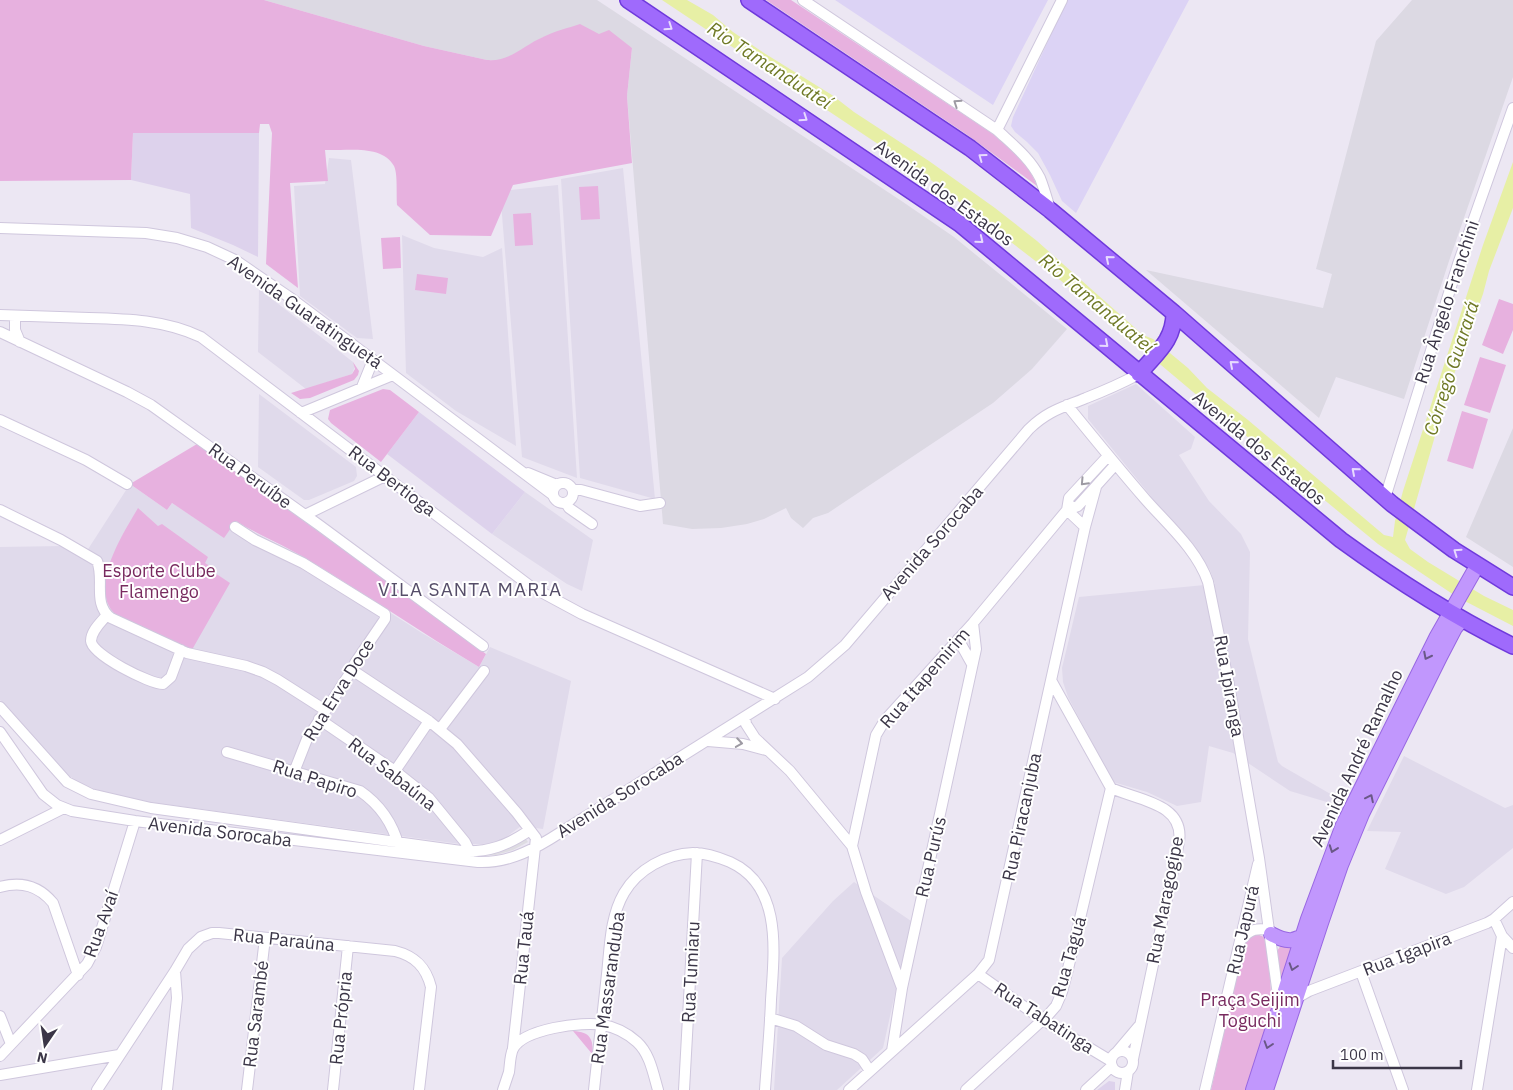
<svg xmlns="http://www.w3.org/2000/svg" width="1513" height="1090" font-family="'IBM Plex Sans',sans-serif">
  <rect width="100%" height="100%" fill="#ece7f3"/>
  <path fill="#e0daeb" d="M329 158 351 160 373 339 357 338 300 296 294 186 325 184Z
    M623 168 655 499 580 478 561 179Z
    M558 185 577 478 522 457 500 191Z
    M402 235 434 248 483 257 502 248 516 446 456 411 406 373Z
    M259 289 353 362 355 366 352 374 306 389 258 352Z
    M1136 384 1195 437 1191 449 1179 455 1209 501 1241 534 1250 552 1248 639 1278 762 1282 766 1334 796 1330 803 1290 791 1233 753 1209 746 1201 802 1177 806 1147 792 1113 782 1068 697 1063 682 1062 668 1079 597 1215 584 1210 570 1202 559 1088 419V406Z
    M259 394 356 467 357 476 354 481 309 500H304L258 467Z
    M130 484 167 510 172 503 224 537 236 521 254 532 308 560 422 633 479 667 490 647 571 681 543 829 521 826 505 838 493 843 482 844H460L134 800 95 789 78 782 62 771 0 700V547L63 546 83 557Z
    M525 492 593 540 582 591 567 584 492 534Z
    M1404 756 1505 808 1513 805V848L1464 887 1446 894 1385 869 1401 832 1367 831Z
    M854 882 911 921 883 1048 837 1090H774L782 958 833 901Z"/>
  <path fill="#dcd3f5" d="M835 0H1048L993 105Z
    M1067 0H1189L1076 213 1062 201 1050 175 1038 153 1027 142 1015 132 1011 126 1013 117Z"/>
  <path fill="#dcd9e3" d="M264 0H597L903 202 954 237 1067 329 1032 369 993 403 828 513 813 518 803 528 791 518 786 508 764 519 747 524 721 528 692 529 663 524 627 96 632 48 599 34 543 37 508 58 497 61 487 60 424 46Z
    M1412 0H1513V77L1449 261 1404 399 1336 377 1319 418 1146 270 1323 308 1332 274 1316 269 1376 41Z
    M1513 428V567L1466 537Z"/>
  <path fill="#ddd2ec" d="M133 133H259L258 257 233 245 191 228 190 194 131 180Z
    M419 412 525 492 492 534 387 454Z
    M1109 1081 1115 1082V1090H1097Z"/>
  <path fill="#e7b1df" d="M0 0H264L424 46 487 60C510 62 524 45 543 37 555 31 568 28 580 24L599 34 609 30 632 48 627 96 632 163 513 185 491 236 430 235 397 205C396 195 398 174 394 166 382 144 346 151 325 150L328 181 290 183 298 288 266 264 272 133 269 124H260L259 133H133L131 180 0 181Z
    M766 0H791L990 132C1009 146 1029 163 1037 186L966 134Z
    M598 186 600 219 581 220 579 187Z
    M531 213 533 245 515 246 513 214Z
    M400 237 401 268 383 269 381 238Z
    M417 274 448 278 446 294 415 290Z
    M1499 299 1513 304V330L1503 354 1482 345Z
    M1480 357 1506 365 1490 413 1464 405Z
    M353 362 359 371 358 375 354 380 310 398 300 399 291 393 352 374 355 369Z
    M383 389 390 390 419 412 381 462 331 423 328 419 330 410Z
    M1462 411 1488 419 1473 469 1447 461Z
    M197 444 405 594 486 654 479 667C422 633 367 595 310 561 286 546 260 536 236 521L224 538 172 503 167 510 130 484Z
    M138 508 158 526 162 524 208 557 205 563 216 570 215 573 230 583 193 648H188L115 614C88 587 123 534 138 508Z
    M1257 934 1264 937 1268 942 1272 1010 1246 1090H1211L1245 940 1247 937Z
    M1281 945 1293 947 1281 986 1277 951Z
    M573 1031C591 1032 593 1039 593 1055Z"/>
  <path fill="#dedce2" d="M525 838 528 842 513 850 496 855 483 856 482 853Z"/>
  <path fill="#e7efa5" d="M662 0H687L713 15 733 32 764 53 832 95 854 112 929 161 995 208 1037 241 1143 335 1153 339 1188 368 1207 388 1248 420 1384 535 1393 537 1395 521 1403 491 1483 245 1513 162V208L1489 271 1483 294 1448 391 1405 540 1410 549 1428 562 1484 596 1513 610V626L1457 597 1378 544 1199 397 1060 280 923 174Z"/>
  <g fill="none" stroke-linecap="round" stroke-linejoin="round">
    <defs>
      <path id="minor" d="M803 0 997 130C1013 145 1030 158 1040 178 1044 188 1047 199 1050 209
        M997 130 1062 0
        M0 228 146 233 177 238 207 247 235 260 292 299 553 495
        M0 315C30 316 59 317 89 318 128 319 165 320 201 337L530 586 582 614 775 699
        M15 316V330L20 342
        M0 332 127 392 151 405 319 525 483 646
        M362 387 373 360
        M1067 405C1093 437 1119 469 1146 500 1168 525 1197 550 1208 582L1229 685 1259 858 1278 995 1282 999 1297 998 1309 991 1487 923 1494 919 1513 902
        M301 413 393 375
        M0 420 86 460 127 484
        M528 473 557 485
        M553 493a10 10 0 1 1 20 0a10 10 0 1 1-20 0Z
        M573 490H581L640 506 660 503
        M1385 498 1458 264 1513 108
        M566 503 569 508 592 524
        M0 510 61 540 97 561C105 579 92 604 111 618L187 653 246 666 263 672 278 680 325 710
        M1067 510 1069 498 1108 456
        M1067 510 1085 527
        M305 515 385 476
        M235 527 255 540 303 563 385 614V619L355 663 352 670 307 739 294 772
        M107 615C101 622 91 631 91 641 92 655 150 684 163 684L171 677 181 650
        M958 639 972 664
        M352 670 429 721 457 744 517 813 536 838 513 1048
        M1052 682 1111 788C1137 800 1185 803 1179 842L1133 1059
        M0 707 67 782 91 794 151 808 461 851C488 853 508 845 530 830
        M745 717 746 724 755 738 790 771 852 846
        M319 719 395 771 429 798 465 842 468 848 469 856
        M440 729 484 671
        M0 732 43 794 57 805 72 811 135 821 478 862C505 863 527 853 550 839L808 677 845 645 1029 429C1049 410 1062 408 1086 398 1104 391 1122 383 1139 374
        M708 741 743 744 766 750
        M227 752 360 791C379 804 393 824 399 847
        M395 771 429 721
        M0 840 64 808
        M0 887C22 881 39 886 53 903L78 975
        M1494 919 1502 936 1513 948
        M1242 939C1250 929 1257 928 1270 930
        M1361 972 1403 1090
        M978 974 1043 1020 1111 1061
        M902 988 866 892 852 846 876 735 885 720 973 623 1067 510 1078 506 1115 465
        M0 1016 11 1044
        M770 1018 796 1026 826 1045 854 1054 862 1059 870 1071
        M892 1051 902 988 976 649 973 623
        M1111 1062a11 11 0 1 1 22 0a11 11 0 1 1-22 0Z
        M1117 1052 1139 1026
        M0 1056 87 964 96 947 135 821
        M0 1075 119 1055
        M97 1090 175 971 188 949 201 937 212 933H219L395 951C415 956 426 967 431 987L419 1090
        M167 1090 177 998 175 971
        M247 1090 265 938
        M333 1090 348 946
        M503 1090C505 1084 507 1078 509 1072 510 1065 510 1055 513 1049 523 1029 582 1021 603 1025 615 1027 627 1033 637 1042 650 1054 653 1073 658 1090
        M594 1090C598 1051 603 1012 607 974 610 947 610 917 624 893 638 869 666 854 693 853 706 853 718 857 730 862 783 886 774 952 771 1000 770 1030 767 1060 765 1090
        M684 1090 697 853
        M849 1090 978 974 989 960 1085 527 1096 487
        M966 1090 1049 1014 1056 1006 1062 992 1067 973 1111 788
        M1086 1090 1112 1066
        M1125 1090 1128 1071
        M1205 1090 1258 864
        M1477 1090 1502 936"/>
      <path id="major" d="M1271 934C1277 937 1284 941 1292 940 1298 939 1301 935 1308 937
        M1253 1090 1308 919 1343 825 1436 638 1477 566
        M1266 1090 1321 923 1341 865 1362 814 1440 657 1455 628 1462 620"/>
      <path id="highway" d="M628 0 960 224 1341 540C1396 580 1452 616 1513 646
        M749 0 970 148 1050 210 1174 313 1392 504 1454 550 1513 587
        M1139 374C1156 353 1174 341 1174 313"/>
    </defs>
    <use href="#minor" stroke="#cfc7dd" stroke-width="12"/>
    <use href="#major" stroke="#9867e2" stroke-width="16"/>
    <use href="#highway" stroke="#6f3adb" stroke-width="18"/>
    <use href="#minor" stroke="#fff" stroke-width="10"/>
    <use href="#major" stroke="#c197fd" stroke-width="14"/>
    <use href="#highway" stroke="#9f6afc" stroke-width="15"/>
  </g>
  <defs><path id="oneway-chevron" d="M-2-3.5L2.5 0L-2 3.5" fill="none" stroke-width="1.6" stroke-linecap="round" stroke-linejoin="round" transform="scale(1.25)"/></defs>
  <g stroke="#e7dafe">
    <use href="#oneway-chevron" transform="translate(669 27) rotate(34)"/>
    <use href="#oneway-chevron" transform="translate(804 118) rotate(34)"/>
    <use href="#oneway-chevron" transform="translate(982 157) rotate(-144)"/>
    <use href="#oneway-chevron" transform="translate(980 240) rotate(39)"/>
    <use href="#oneway-chevron" transform="translate(1109 259) rotate(-140)"/>
    <use href="#oneway-chevron" transform="translate(1105 344) rotate(41)"/>
    <use href="#oneway-chevron" transform="translate(1233 364) rotate(-139)"/>
    <use href="#oneway-chevron" transform="translate(1355 471) rotate(-139)"/>
    <use href="#oneway-chevron" transform="translate(1457 552) rotate(-145)"/>
  </g>
  <g stroke="#9d9aa3">
    <use href="#oneway-chevron" transform="translate(957 103) rotate(-146)"/>
    <use href="#oneway-chevron" transform="translate(1084 482) rotate(133)"/>
    <use href="#oneway-chevron" transform="translate(739 743) rotate(9)"/>
  </g>
  <g stroke="#6a5887">
    <use href="#oneway-chevron" transform="translate(1427 656) rotate(117)"/>
    <use href="#oneway-chevron" transform="translate(1370 798) rotate(-64)"/>
    <use href="#oneway-chevron" transform="translate(1333 849) rotate(110)"/>
    <use href="#oneway-chevron" transform="translate(1293 967) rotate(108)"/>
    <use href="#oneway-chevron" transform="translate(1268 1045) rotate(108)"/>
  </g>
  <g text-anchor="middle" stroke-width="4" stroke-linejoin="round" paint-order="stroke">
    <g font-size="18" fill="#3b3647" stroke="#fff">
      <text transform="translate(944 193) rotate(36)" y="6">Avenida dos Estados</text>
      <text transform="translate(1447 302) rotate(-72)" y="6">Rua Ângelo Franchini</text>
      <text transform="translate(305 312) rotate(35)" y="6">Avenida Guaratinguetá</text>
      <text transform="translate(1259 448) rotate(40)" y="6">Avenida dos Estados</text>
      <text transform="translate(250 476) rotate(36)" y="6">Rua Peruíbe</text>
      <text transform="translate(392 481) rotate(37)" y="6">Rua Bertioga</text>
      <text transform="translate(932 543) rotate(-49)" y="6">Avenida Sorocaba</text>
      <text transform="translate(925 678) rotate(-49)" y="6">Rua Itapemirim</text>
      <text transform="translate(1229 686) rotate(80)" y="6">Rua Ipiranga</text>
      <text transform="translate(339 690) rotate(-58)" y="6">Rua Erva Doce</text>
      <text transform="translate(1357 758) rotate(-65)" y="6">Avenida André Ramalho</text>
      <text transform="translate(392 774) rotate(38)" y="6">Rua Sabaúna</text>
      <text transform="translate(315 779) rotate(18)" y="6">Rua Papiro</text>
      <text transform="translate(620 795) rotate(-32)" y="6">Avenida Sorocaba</text>
      <text transform="translate(1022 817) rotate(-78)" y="6">Rua Piracanjuba</text>
      <text transform="translate(220 832) rotate(7)" y="6">Avenida Sorocaba</text>
      <text transform="translate(931 857) rotate(-77)" y="6">Rua Purús</text>
      <text transform="translate(1165 900) rotate(-79)" y="6">Rua Maragogipe</text>
      <text transform="translate(101 924) rotate(-70)" y="6">Rua Avaí</text>
      <text transform="translate(1243 930) rotate(-77)" y="6">Rua Japurá</text>
      <text transform="translate(284 940) rotate(6)" y="6">Rua Paraúna</text>
      <text transform="translate(524 948) rotate(-84)" y="6">Rua Tauá</text>
      <text transform="translate(1407 954) rotate(-21)" y="6">Rua Igapira</text>
      <text transform="translate(1069 957) rotate(-74)" y="6">Rua Taguá</text>
      <text transform="translate(691 972) rotate(-87)" y="6">Rua Tumiaru</text>
      <text transform="translate(608 988) rotate(-82)" y="6">Rua Massaranduba</text>
      <text transform="translate(256 1014) rotate(-83)" y="6">Rua Sarambé</text>
      <text transform="translate(341 1018) rotate(-84)" y="6">Rua Própria</text>
      <text transform="translate(1044 1018) rotate(33)" y="6">Rua Tabatinga</text>
    </g>
    <g font-size="18" fill="#782a5f" stroke="#fff">
      <text x="159" y="577">Esporte Clube<tspan x="159" dy="21">Flamengo</tspan></text>
      <text x="1250" y="1006">Praça Seijim<tspan x="1250" dy="21">Toguchi</tspan></text>
    </g>
    <g font-size="19" font-style="italic" fill="#6f7926" stroke="#fff">
      <text transform="translate(770 65) rotate(33)" y="7">Rio Tamanduateí</text>
      <text transform="translate(1097 303) rotate(40)" y="7">Rio Tamanduateí</text>
      <text transform="translate(1451 368) rotate(-72)" y="7">Córrego Guarará</text>
    </g>
    <g font-size="19" letter-spacing="1" fill="#564e69" stroke="#fff">
      <text x="470" y="596">VILA SANTA MARIA</text>
    </g>
  </g>
  <g transform="translate(45 1045) rotate(193)" stroke="#ffffff" stroke-width="4" paint-order="stroke">
  <path d="M0-4L9 19L0 12L-9 19Z" fill="#3b3647"/>
  <text y="-8" font-size="14" font-weight="bold" text-anchor="middle" fill="#3b3647">N</text>
  </g>
  <path d="M1333 1060v8h128v-8" fill="none" stroke="#3b3647" stroke-width="2.5"/>
  <text x="1340" y="1060" font-size="15" fill="#3b3647" stroke="#ffffff" stroke-width="4" paint-order="stroke">100 m</text>
</svg>
